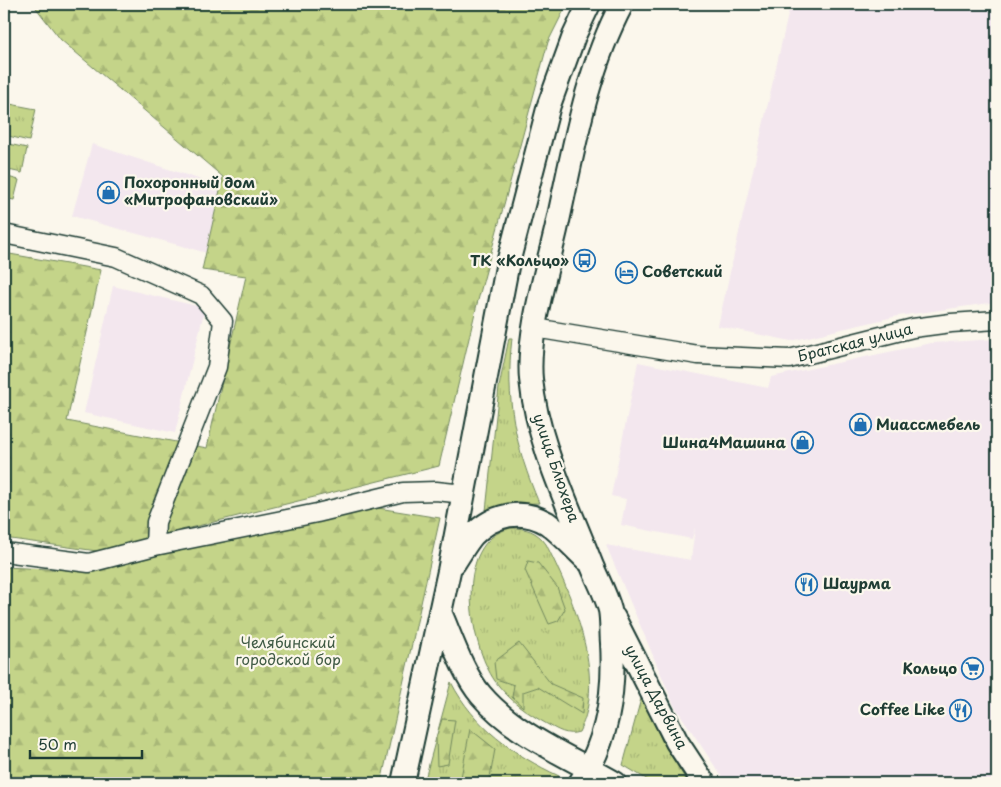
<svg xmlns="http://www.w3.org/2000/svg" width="1001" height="787" font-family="'Playpen Sans',sans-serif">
  <defs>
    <pattern id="grass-tufts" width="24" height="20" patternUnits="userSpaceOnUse" patternTransform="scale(1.25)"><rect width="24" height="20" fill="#c4d489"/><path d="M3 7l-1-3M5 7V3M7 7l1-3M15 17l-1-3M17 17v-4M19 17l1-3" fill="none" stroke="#a8b777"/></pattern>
    <pattern id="forest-firs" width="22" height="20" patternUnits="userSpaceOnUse" patternTransform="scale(1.25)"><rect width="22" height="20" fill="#c4d489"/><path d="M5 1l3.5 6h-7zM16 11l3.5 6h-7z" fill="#a8b777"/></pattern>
  </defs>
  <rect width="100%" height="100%" fill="#fbf7ec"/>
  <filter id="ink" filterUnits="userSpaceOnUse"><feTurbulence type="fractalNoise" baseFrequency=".02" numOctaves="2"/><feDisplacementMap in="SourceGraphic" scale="10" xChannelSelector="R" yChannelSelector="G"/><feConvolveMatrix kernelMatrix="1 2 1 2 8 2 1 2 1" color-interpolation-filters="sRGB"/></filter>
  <g filter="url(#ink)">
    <path fill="#f3e7ee" d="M795 4H997V302L898 316 791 341 718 326 789 10Z
      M92 144 226 188 211 254 72 216Z
      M113 286 205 308 175 433 84 413Z
      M997 339V783H726L674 705 606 545 691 560 695 527 692 539 621 525 626 499 611 496 638 362 768 388 771 377 931 343Z"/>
    <path fill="url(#grass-tufts)" stroke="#72885e" d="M10 104 36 109 29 141 4 135Z
      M4 143 27 148 22 173 4 169Z
      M4 176 19 180 14 200 4 198Z
      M509 338H512C505 400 515 446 539 503L513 504 486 511 499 387Z
      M511 528C526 528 537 531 546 544 571 594 608 677 579 732 567 736 558 730 547 724 527 713 509 700 495 681 469 644 452 541 511 528Z
      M451 682C474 727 514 755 559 776L553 783H424Z
      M642 695 662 741 688 783H653L623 765Z"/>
    <path fill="url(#forest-firs)" stroke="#72885e" d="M33 4H567L548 42 477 304 439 466 97 551 4 538V253L101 270 67 421 207 448 246 276 202 270 223 177 61 40Z
      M378 508 440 518 381 783H4V567L92 571 326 514Z
      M528 561 538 563 557 587 565 609 558 621 549 624 525 570Z
      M519 643 551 684 583 698 582 714 538 687 523 692V707L512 697 514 685 496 679 494 662Z
      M442 719 455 720 448 764 437 766 436 738Z
      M470 729 495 749 489 783H460Z"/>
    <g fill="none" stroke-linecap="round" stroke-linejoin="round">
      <defs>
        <path id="minor" d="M4 234 116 257 201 295 223 321 217 367 156 522 155 546
          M535 328 698 355 789 359 913 328 951 323 997 320
          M4 552 89 563 155 546 317 513 403 492 436 491 464 494"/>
        <path id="major" d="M454 563C460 554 466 543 473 535 494 514 522 508 547 523 561 533 574 548 587 560
          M440 612C451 637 463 674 481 695 515 735 570 757 615 783
          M614 618 677 742 704 783
          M403 783 449 571 507 267 549 105 574 36 589 4
          M580 783C608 741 615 693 612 643 611 632 612 621 610 610 606 594 596 577 590 561 567 502 537 442 531 379 527 336 546 273 556 230 573 154 585 73 622 4"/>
      </defs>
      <use href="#minor" stroke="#1f3d34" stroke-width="21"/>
      <use href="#major" stroke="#1f3d34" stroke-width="26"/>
      <use href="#minor" stroke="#fbf7ec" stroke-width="18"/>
      <use href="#major" stroke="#fbf7ec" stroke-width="22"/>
    </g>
  </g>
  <defs>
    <symbol id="shop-ring" viewBox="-11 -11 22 22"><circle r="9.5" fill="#fbf7ec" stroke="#1f6fb2" stroke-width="1.5"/><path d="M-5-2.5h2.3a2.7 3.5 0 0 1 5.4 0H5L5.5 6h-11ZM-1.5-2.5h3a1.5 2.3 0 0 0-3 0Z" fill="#1f6fb2"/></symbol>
    <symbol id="bus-ring" viewBox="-11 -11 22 22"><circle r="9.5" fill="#fbf7ec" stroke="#1f6fb2" stroke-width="1.5"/><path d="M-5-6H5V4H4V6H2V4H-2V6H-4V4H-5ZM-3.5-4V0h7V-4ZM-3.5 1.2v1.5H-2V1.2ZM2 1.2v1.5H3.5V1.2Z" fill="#1f6fb2"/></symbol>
    <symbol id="hotel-ring" viewBox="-11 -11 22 22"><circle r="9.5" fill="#fbf7ec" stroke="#1f6fb2" stroke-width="1.5"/><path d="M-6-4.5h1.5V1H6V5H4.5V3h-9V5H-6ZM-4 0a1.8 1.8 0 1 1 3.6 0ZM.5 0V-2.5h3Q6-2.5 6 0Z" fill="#1f6fb2"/></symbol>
    <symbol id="restaurant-ring" viewBox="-11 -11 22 22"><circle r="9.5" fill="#fbf7ec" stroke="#1f6fb2" stroke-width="1.5"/><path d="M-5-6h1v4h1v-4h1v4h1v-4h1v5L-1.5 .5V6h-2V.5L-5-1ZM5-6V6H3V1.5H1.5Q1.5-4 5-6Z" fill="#1f6fb2"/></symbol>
    <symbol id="supermarket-ring" viewBox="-11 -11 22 22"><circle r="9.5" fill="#fbf7ec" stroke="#1f6fb2" stroke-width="1.5"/><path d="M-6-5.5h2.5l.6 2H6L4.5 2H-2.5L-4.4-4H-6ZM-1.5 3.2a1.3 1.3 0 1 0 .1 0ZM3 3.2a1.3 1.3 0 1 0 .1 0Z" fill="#1f6fb2"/></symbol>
  </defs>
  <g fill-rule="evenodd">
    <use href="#shop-ring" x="96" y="180" width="25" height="25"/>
    <use href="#bus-ring" x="572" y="248" width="25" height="25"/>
    <use href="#hotel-ring" x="614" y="260" width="25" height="25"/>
    <use href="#shop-ring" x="848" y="412" width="25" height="25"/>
    <use href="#shop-ring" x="790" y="430" width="25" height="25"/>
    <use href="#restaurant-ring" x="794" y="572" width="25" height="25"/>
    <use href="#supermarket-ring" x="960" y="656" width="25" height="25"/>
    <use href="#restaurant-ring" x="948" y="698" width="25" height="25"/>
  </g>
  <g text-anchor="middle" stroke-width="4.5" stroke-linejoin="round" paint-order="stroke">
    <g font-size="15" font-weight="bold" fill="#1f3d34" stroke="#fbf7ec" text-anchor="start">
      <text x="124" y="188">Похоронный дом<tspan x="124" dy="17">«Митрофановский»</tspan></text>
      <text x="569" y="266" text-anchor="end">ТК «Кольцо»</text>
      <text x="642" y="277">Советский</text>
      <text x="876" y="430">Миассмебель</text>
      <text x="786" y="448" text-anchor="end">Шина4Машина</text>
      <text x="823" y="589">Шаурма</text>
      <text x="957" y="674" text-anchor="end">Кольцо</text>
      <text x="945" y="715" text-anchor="end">Coffee Like</text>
    </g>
    <g font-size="15" fill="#1f3d34" stroke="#fbf7ec">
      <text transform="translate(855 343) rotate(-14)" y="5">Братская улица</text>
      <text transform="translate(556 468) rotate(71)" y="5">улица Блюхера</text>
      <text transform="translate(656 697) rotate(62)" y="5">улица Дарвина</text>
    </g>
    <g font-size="15" fill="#405b45" stroke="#fbf7ec">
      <text x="288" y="648">Челябинский<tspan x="288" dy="17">городской бор</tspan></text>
    </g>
  </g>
  <rect width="1001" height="787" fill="none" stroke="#fbf7ec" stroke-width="20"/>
  <rect x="10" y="10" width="981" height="767" fill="none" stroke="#1f3d34" stroke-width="2" filter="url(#ink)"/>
  <path d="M30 750v8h112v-8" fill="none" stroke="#1f3d34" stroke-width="2.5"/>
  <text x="38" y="750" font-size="15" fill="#1f3d34" stroke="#fbf7ec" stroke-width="4" paint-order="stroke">50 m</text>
</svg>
